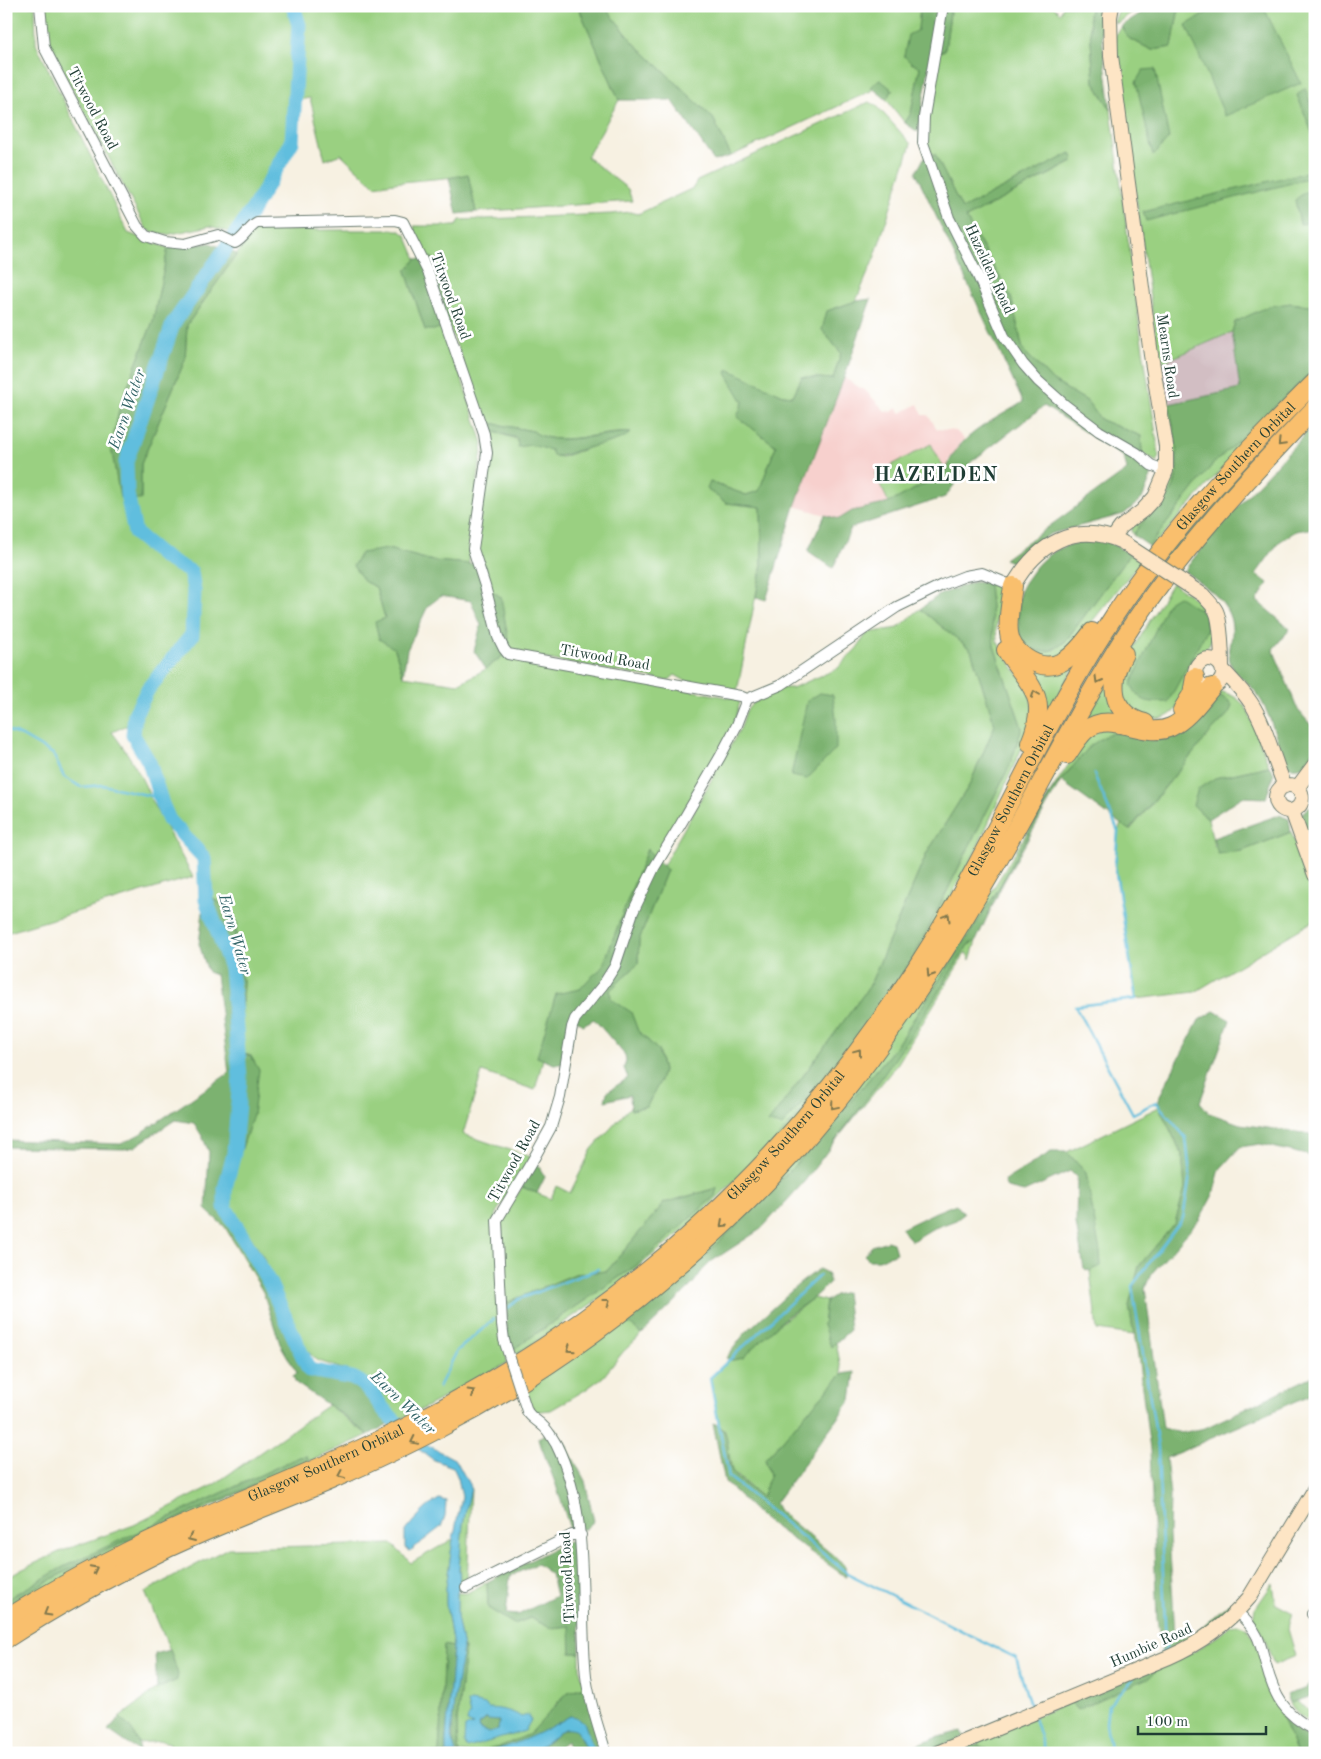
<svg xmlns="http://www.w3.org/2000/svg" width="1321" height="1759" font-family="'Old Standard TT',serif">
  <rect width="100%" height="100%" fill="#fff"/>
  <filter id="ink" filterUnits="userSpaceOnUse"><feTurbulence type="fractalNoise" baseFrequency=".02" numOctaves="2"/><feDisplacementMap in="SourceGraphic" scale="10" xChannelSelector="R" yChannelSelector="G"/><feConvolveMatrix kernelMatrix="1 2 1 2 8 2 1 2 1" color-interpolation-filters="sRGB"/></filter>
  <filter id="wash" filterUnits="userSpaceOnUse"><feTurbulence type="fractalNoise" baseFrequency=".0096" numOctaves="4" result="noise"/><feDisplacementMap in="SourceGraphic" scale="20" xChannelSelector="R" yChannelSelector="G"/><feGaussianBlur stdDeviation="1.12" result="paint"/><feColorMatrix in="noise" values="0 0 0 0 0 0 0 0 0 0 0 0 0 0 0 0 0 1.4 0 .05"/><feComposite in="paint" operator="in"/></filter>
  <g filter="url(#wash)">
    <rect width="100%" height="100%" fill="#f7f1e2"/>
    <path fill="#f7d0cd" d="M844 378 867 392 886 412 889 411 890 413 897 408 901 413 918 404 923 415H928L937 429 956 431 964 439 948 461 946 472 889 503 852 511 839 519 795 506Z"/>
    <path fill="#d2bec3" d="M1232 332 1240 389 1169 404 1159 361H1166Z"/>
    <path fill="#9ad081" stroke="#5c865a" d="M6 6H35L36 44 128 233 168 248 153 321 120 406 111 447 121 497 141 499V464L185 360 187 325 254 230H399L406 235 416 259 406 271 425 330 444 326 483 443 469 542V564L433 561 388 549 365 582 376 587 403 676 458 684 486 669 503 656 737 699 740 702 734 724 656 858 647 850 602 968C574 991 557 1026 537 1057L543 1059 535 1090 482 1072 463 1134 531 1157 496 1213 507 1363 419 1411 397 1420 368 1383 352 1372 316 1360 303 1346 264 1258 229 1203 228 1190 253 1115 251 1056 242 1053 239 1026H241L243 981 234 959 237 923 225 907 209 895 207 858 177 825 168 809 152 759 138 732 137 721 112 732C128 753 143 777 152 802L193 877 6 933Z
      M44 6H580L581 13 619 100 587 157 628 189 632 201 476 212 468 175C437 180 406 180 375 186L341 154 325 160 310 98 298 100 279 169 251 220 238 235 210 226 166 235 147 230 48 44Z
      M604 6H920L918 30 911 63 920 67 911 113 905 123 886 99 893 90 871 87 873 90 731 156 713 118 634 43Z
      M951 6H1053L1060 13 1063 6H1091L1089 14 1094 82 1111 110 1140 330 1159 455 1157 462 1142 453 1141 436 1101 420 1087 401 1053 381 1023 350 1011 297 966 218 1073 162 1071 153 962 209 935 155 926 150 922 136 936 53 945 50Z
      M1120 6H1141L1117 23 1114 22Z
      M1183 6H1315V302L1309 306 1291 303 1235 322 1232 332 1166 361H1159L1115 48V36L1121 26 1128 38 1152 50 1172 47 1178 13Z
      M869 102 876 105 911 144 875 256 856 301 827 311 823 330 841 353 833 379 802 377 793 396 783 395 728 370 743 402 738 417 776 446 759 491 746 495 710 482 726 503 761 507 762 564 737 692 689 683 675 675 668 681 508 652 485 565 481 564 478 547 487 430C509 436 530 444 552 450L553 456 562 457 630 433C605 430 553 449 533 431L485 422 449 325 453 323 433 258H425L414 226H456L460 220 611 214 630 212 638 214 693 188 697 181Z
      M1315 369V372L1222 469 1151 548 1149 546 1212 465Z
      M1162 373C1168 401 1186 465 1172 492 1162 509 1143 519 1133 535L1131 530C1135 521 1145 518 1151 511 1163 500 1169 488 1174 473L1171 472 1161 393Z
      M1315 391V399L1276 440 1171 561 1163 556 1197 516Z
      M931 444 946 472 889 503 875 474Z
      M1130 554 1141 561 1065 655 1038 660 1017 645 1013 614 1022 587 1018 611 1042 652 1053 650 1065 642Z
      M989 583 997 587 999 593 996 628 997 641 1007 658 1030 691 1034 721 974 855 921 950 846 1058 777 1139 693 1222 606 1294 513 1357 512 1350 640 1263 715 1196 716 1188 664 1203 607 1271 575 1274 506 1303 501 1221 522 1187 551 1199 556 1186 570 1193 592 1149 631 1106V1110L647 1106 660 1081 663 1071 658 1050 638 1031 630 1012 611 999 610 990 638 964 639 940 667 870 663 866 741 727 746 711 752 704 781 688H792L837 669 857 648 867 633 898 628 920 609 971 650 995 725 970 784 927 853 869 987 769 1122 914 957 1010 765 1022 728 994 646Z
      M1172 583C1194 599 1228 614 1208 646 1203 653 1194 657 1190 665 1187 672 1190 677 1189 683 1187 694 1181 706 1172 713 1155 727 1130 714 1122 695 1120 689 1121 675 1122 669 1124 661 1131 652 1135 646 1147 625 1160 604 1172 583Z
      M1080 656 1050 710H1045L1026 667Z
      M1105 684 1107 685 1124 717 1110 714 1078 729Z
      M1218 691C1232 694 1241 699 1248 711L1269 766 1215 778 1193 805 1208 819 1214 846 1242 851 1291 832 1315 897V920L1195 992 1136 999 1115 866 1118 831 1121 824 1130 830 1209 734 1230 712 1219 695 1192 725 1174 737H1155L1070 769 1052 791 993 898 894 1049 815 1144 744 1218 679 1280 622 1317 642 1334 623 1352 603 1377 585 1390 551 1410 532 1412 522 1385 582 1349 959 942 1003 873 1051 791 1087 737 1104 727 1152 735Z
      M976 941 970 960 966 952 898 1063 833 1144C882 1080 925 1013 968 945Z
      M1159 1107 1182 1154 1185 1188 1175 1223 1139 1266 1129 1306 1134 1335 1097 1330 1090 1271 1101 1265 1086 1173 1067 1152Z
      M813 1298 826 1301 823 1325 832 1346 836 1342 842 1374 765 1459 770 1475 762 1498 732 1471 725 1431 719 1425 710 1378 729 1360H733Z
      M328 1405 368 1435 212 1506 6 1613V1608L32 1590 100 1553 309 1461 299 1457 139 1532 17 1593 6 1600V1579L21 1570 59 1552 134 1525 212 1486Z
      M471 1488 467 1585H460C458 1552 462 1520 471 1488Z
      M453 1539 446 1588V1604L453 1647 444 1646 439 1753H170V1743L162 1741 139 1743 119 1718 157 1689 177 1680 173 1657 145 1592 228 1548 392 1544 411 1563Z
      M487 1582 488 1608 514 1624 530 1618 551 1628 571 1626V1653H580V1670L585 1687C580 1688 574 1689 570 1692 555 1699 544 1726 529 1735 514 1744 475 1757 458 1752L457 1722 465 1648H463L457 1617V1593H467Z
      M1273 1583 1276 1604 1293 1613 1288 1629 1296 1656 1274 1665 1265 1640 1253 1617 1255 1609Z
      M1237 1624 1248 1628 1254 1638 1273 1696 1282 1715 1281 1716 1297 1753H994L978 1744 982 1738 1071 1702 1077 1710 1163 1664 1197 1650 1224 1632 1231 1625Z
      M1295 1701 1314 1714 1315 1723C1304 1720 1294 1713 1289 1703Z"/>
    <path fill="#7bb26f" stroke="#4d7852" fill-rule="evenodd" d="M580 6H604L634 43 713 118 731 156 714 161 672 100H619L581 13Z
      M920 6H951L945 50 931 55 918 132 905 123 911 113 920 67 911 63 904 56 908 35 918 30Z
      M1091 6H1104L1101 29 1111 110 1094 82 1089 14Z
      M1152 6H1183L1178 13 1172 47 1152 50 1128 38 1121 26Z
      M1219 6H1263L1301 83 1225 116 1186 25Z
      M1155 69 1169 138 1153 156 1136 82 1143 70Z
      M879 79 893 90 886 99 871 87Z
      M1305 88 1315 116V140L1297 95Z
      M1071 153 1074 161 966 218 1011 297 1023 350 1053 381 1087 401 1101 420 1141 436 1142 453 1152 474 1142 499 1124 514 1050 534 1012 562 1004 559 1127 470 1124 457 1044 406 971 462 945 497 851 528 833 568 808 551 825 515 839 519 852 511 889 503 946 472C954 436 995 420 1023 402L916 173 924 158 935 154 962 209Z
      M1315 170V177L1146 221 1143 212Z
      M468 174 476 212 457 214 449 178Z
      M1305 192 1315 193 1311 223 1300 224 1295 200Z
      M210 243 237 254 187 325 185 360 141 464V500L120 498 111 447 120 406 153 321 168 248Z
      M432 258 453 323 434 330H425L406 271 416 259Z
      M871 299 844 378 795 506 766 600 756 597 762 564 761 507 726 503 707 489 710 482 746 495 759 491 776 446 737 417 743 402 726 373 728 369 783 395 793 396 802 377 833 379 841 353 822 330 827 311 856 301Z
      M1315 302V369L1212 465 1149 546 1133 535C1142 520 1158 509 1169 495 1185 475 1173 427 1169 404L1240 389 1232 332 1235 322 1269 306 1291 303 1309 306Z
      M485 422 533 431C553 449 606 431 631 433 617 443 599 444 583 449 572 452 564 457 553 456L551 450 530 445 518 447 517 438 487 430Z
      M1315 423V497L1313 499 1315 500V528L1296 531 1279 542 1256 574 1268 583 1257 601 1290 629 1273 649 1298 710 1311 725 1315 726C1315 734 1317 744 1315 752 1311 765 1297 771 1285 765 1277 741 1271 714 1257 694 1250 683 1237 677 1231 665 1227 656 1231 644 1232 635 1235 604 1206 587 1184 571 1223 518 1271 472 1315 423Z
      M1105 540 1130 554 1065 642C1047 655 1037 655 1020 639 1019 622 1017 606 1021 589 1023 584 1026 580 1029 576 1048 547 1073 541 1105 540Z
      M388 549 433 561 485 565 492 591 501 597 510 650 486 669 474 651 481 625 471 601 441 596 428 606 407 650 403 676 395 649 379 639 375 622 385 618 376 587 365 582 353 566 361 553Z
      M973 582 989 583 994 646 1022 728 1010 765 914 957 842 1058 782 1126 768 1123 869 987 927 853 970 784 995 725 971 650 920 609 939 595Z
      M1178 596 1205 614 1207 630 1168 702C1147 702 1141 704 1131 684L1168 602Z
      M820 693 833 695 836 719V749L807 779 791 776 807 701Z
      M1219 695 1229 701 1232 705 1230 712 1209 734 1129 830 1061 781 1002 885 976 941 968 945 912 1034 872 1092 804 1182 761 1229 712 1261 702 1271 692 1285 642 1334 622 1318 679 1280 744 1218 815 1144 894 1049 993 898 1052 791 1090 746 1108 734 1125 732 1155 737H1174L1192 725Z
      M1269 766 1274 773 1266 798 1242 797 1208 819 1193 805 1198 789 1215 778Z
      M1310 806 1315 813V861L1299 819 1303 812Z
      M1279 815 1289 819 1291 832 1242 851 1218 854 1213 838Z
      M647 849 667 870 639 940 638 964 610 990 611 999 631 1012 638 1031 658 1050 663 1071 660 1081 647 1106 631 1110 630 1095 605 1101 607 1092 628 1078 624 1068 626 1060 625 1055 594 1019 583 1025 575 1019 566 1064H554L537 1057 556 994 580 989 589 979 602 968Z
      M209 895 225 907 230 908 237 923 234 959 243 981 241 1026H239L242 1053 251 1056 259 1070 253 1115 228 1190 223 1187V1205L226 1213 268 1283 281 1314 285 1333 309 1373 356 1383 365 1389 390 1423 368 1435 346 1417 296 1383 293 1376 297 1373 280 1344 263 1292 225 1227 206 1210 209 1152 202 1136 194 1123 175 1120 134 1147 125 1149 6 1147V1140L121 1144 140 1134 229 1073 216 975 208 972 199 944 203 911Z
      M1214 1011 1230 1020 1200 1102 1209 1113 1240 1124 1310 1134 1315 1136V1157L1260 1144 1240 1147 1220 1169 1213 1195 1199 1220 1151 1274 1145 1288 1163 1428 1181 1433 1205 1428 1315 1375V1393L1166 1458 1170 1496 1169 1535 1175 1635 1181 1638 1197 1631 1230 1602 1233 1609 1204 1634 1162 1655 1157 1619 1150 1450 1138 1356 1129 1306 1139 1266 1175 1223 1185 1188 1182 1154 1159 1107V1097L1199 1020Z
      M1051 1152H1067L1086 1173 1100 1252 1101 1266 1090 1271 1084 1269 1076 1224 1077 1178 1070 1171 1024 1192 1007 1188 1004 1181Z
      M536 1162 545 1177 537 1193 522 1187Z
      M717 1188 715 1196 640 1263 512 1350 507 1333 506 1303 575 1274 607 1271 664 1203Z
      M956 1204 964 1214 956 1220 932 1229 912 1241 901 1229 936 1212Z
      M887 1241 893 1243 896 1253 879 1260H869L864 1255 872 1246Z
      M819 1269 827 1273 830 1282 813 1298 786 1317 743 1358 733 1360 726 1358 745 1333 799 1284Z
      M846 1292 850 1330 831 1347 823 1325 826 1301 835 1295Z
      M855 1372 851 1400 775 1503 779 1511 845 1565 846 1577 762 1518 725 1482 713 1423C735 1430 724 1456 732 1471 735 1477 756 1493 762 1498L770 1475 765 1459 842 1374Z
      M555 1429 565 1443 585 1481 594 1521 585 1529H570L556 1485 538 1438Z
      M307 1456 309 1461 100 1553 32 1590 6 1608V1600L63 1567 299 1457Z
      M578 1540 580 1653H571L570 1626 551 1628 530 1618 514 1624 488 1608 487 1582 569 1541ZM537 1564 551 1574 556 1596 518 1615 506 1614 510 1576Z
      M444 1645 453 1647 446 1739V1753H439Z
      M463 1648H465L457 1722 458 1751 460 1753H456C447 1736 455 1667 463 1648Z
      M170 1650 178 1674 177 1680 157 1689 155 1654Z
      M1163 1664 1150 1677 1077 1710 1071 1702Z
      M1313 1682H1315V1695L1289 1703 1286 1695 1305 1689Z
      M585 1687 604 1753H595L590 1740 570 1716C542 1733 505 1753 473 1753L499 1747 530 1734 568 1692Z
      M1282 1715 1293 1728 1315 1741 1306 1753H1297L1281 1716Z
      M119 1718C131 1726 139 1738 140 1752L108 1730Z
      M488 1718 499 1721 498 1730 489 1733 479 1729 478 1725Z
      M570 1728 577 1731 588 1753H570L567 1741 550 1753H518C527 1751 538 1749 546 1744 557 1738 556 1730 570 1728Z
      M962 1731 964 1737 924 1753H898L925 1741Z
      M978 1744 994 1753H945L961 1747Z"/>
    <path fill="#60bede" stroke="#407e89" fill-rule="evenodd" d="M426 1444 456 1460 471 1488 463 1524 459 1569 460 1585 457 1593V1617L463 1648 454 1702 451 1737 456 1753H446V1739L453 1647 446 1604V1588L453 1539 462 1497 458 1478 453 1467 434 1460 418 1449Z
      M439 1499 446 1501 445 1516 441 1527 410 1551 405 1548V1531C415 1519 425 1507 439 1499Z
      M471 1702 486 1705 488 1708C498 1708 514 1711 521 1717L528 1715 531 1720 525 1731 467 1748 464 1742 465 1727 473 1725 467 1722 468 1718 470 1716 467 1703ZM487 1718 488 1720 499 1721 498 1730 489 1733 479 1729 478 1725Z
      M570 1716 575 1717 584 1722 595 1753H588L577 1731C560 1724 559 1735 547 1743 543 1746 537 1748 532 1750 517 1755 500 1753 484 1753 514 1746 543 1732 570 1716Z"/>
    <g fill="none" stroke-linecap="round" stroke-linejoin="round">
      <path stroke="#60bede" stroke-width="2.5" d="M6 730 22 736 53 754 64 777 81 787 103 785 160 798
        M1094 774 1118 831 1115 866 1136 999 1075 1006 1133 1114 1156 1102 1186 1138 1190 1175 1183 1218 1132 1286 1158 1447 1166 1650 1161 1654
        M820 1275 710 1378 729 1477 847 1573 1016 1658 1030 1706
        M508 1308 519 1299 598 1269
        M439 1387 457 1351 494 1319
        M1034 1718 1045 1753
        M1108 1753 1110 1749 1106 1723 1108 1706 1133 1679"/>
      <path stroke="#60bede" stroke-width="15" d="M293 6 299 25 292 142 253 209 173 324 126 462 127 494 135 533 165 558 191 572 194 591 192 635 148 689 135 714 133 735 149 762 162 804 169 820 204 858 206 900 231 968 240 1077 234 1153 225 1188V1207L269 1282 309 1370 352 1378C369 1385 374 1398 385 1411 393 1420 402 1428 411 1436"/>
    </g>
  </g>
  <g filter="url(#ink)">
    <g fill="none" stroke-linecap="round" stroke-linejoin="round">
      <defs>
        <path id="street" d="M40 6 44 47 137 226 146 236 165 242 185 244 218 235 235 243C244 239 248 228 257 223L395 220 403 222 429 274 484 434 487 453 473 549 485 586 498 637 504 649 508 654 740 696 747 699 781 685 897 607 942 585 965 576 982 573 1013 586
          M943 6 924 117 923 143 949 218 978 276 1004 336 1023 364 1038 381 1065 405 1099 431 1137 453 1151 465 1166 471
          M502 1324 497 1220 534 1158 551 1127 560 1097 572 1027 575 1019 603 985 615 966 633 912 654 868 679 827 720 757 737 725 747 699
          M527 1411C531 1418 537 1420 543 1426 549 1431 552 1438 556 1444 592 1517 578 1598 586 1676 589 1702 599 1728 606 1753
          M466 1588 572 1535H581
          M1237 1612C1245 1619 1252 1626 1257 1636 1261 1644 1263 1655 1266 1665 1274 1696 1285 1716 1315 1730
          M1312 1614 1315 1613"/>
        <path id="secondary" d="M1112 6 1110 17 1111 56 1151 355 1166 446V471L1155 497 1142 511 1121 527 1113 538
          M1013 586C1036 545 1075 520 1122 542
          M1203 595C1207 600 1213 605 1216 611 1221 621 1222 654 1222 667
          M1195 673a14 14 0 1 1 28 0a14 14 0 1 1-28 0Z
          M1223 670C1233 681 1243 691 1251 703 1267 728 1273 759 1285 786
          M1276 798a13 13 0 1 1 26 0a13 13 0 1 1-26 0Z
          M1297 788 1315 764
          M1292 811 1315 875
          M937 1753 1169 1657C1201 1643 1226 1625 1249 1598L1315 1489"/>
        <g id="highway">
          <path d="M1013 586C1011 601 1007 618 1009 633 1010 643 1017 652 1026 658 1055 678 1075 655 1092 632"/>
          <path d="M1006 650C1030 688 1050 695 1030 743"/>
          <path d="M1124 654C1109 681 1109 714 1145 723"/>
          <path d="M1182 710 1192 694 1195 677"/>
          <path d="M1067 755C1073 746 1078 737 1086 730 1112 709 1142 740 1171 727 1188 719 1200 701 1212 687"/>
          <path id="s1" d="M6 1619C59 1586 114 1557 170 1531 235 1502 302 1476 367 1446 518 1376 658 1277 772 1154 841 1079 902 996 953 908 1006 816 1048 719 1105 630 1163 538 1238 459 1315 382"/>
          <path d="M6 1639C58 1605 113 1575 168 1548 221 1523 277 1503 331 1480 367 1464 404 1447 440 1428 552 1371 655 1292 745 1204 842 1108 920 996 988 878 1035 798 1075 714 1125 636 1179 552 1246 480 1315 408"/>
        </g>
      </defs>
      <use href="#street" stroke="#6b7c71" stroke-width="12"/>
      <use href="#secondary" stroke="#6b7c71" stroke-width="16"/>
      <use href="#highway" stroke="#6b7c71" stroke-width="20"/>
      <use href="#street" stroke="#fff" stroke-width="10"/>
      <use href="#secondary" stroke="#fde5c5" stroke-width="14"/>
      <use href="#highway" stroke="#f9bf6d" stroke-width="18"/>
      <defs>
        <path id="street-bridge" d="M502 1324 504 1340 527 1411"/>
        <path id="secondary-bridge" d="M1125 544 1203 595"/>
      </defs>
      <use href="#street-bridge" stroke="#6b7c71" stroke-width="12" stroke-linecap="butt"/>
      <use href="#secondary-bridge" stroke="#6b7c71" stroke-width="16" stroke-linecap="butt"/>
      <use href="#street-bridge" stroke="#fff" stroke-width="10"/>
      <use href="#secondary-bridge" stroke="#fde5c5" stroke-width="14"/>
    </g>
    <defs><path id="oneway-chevron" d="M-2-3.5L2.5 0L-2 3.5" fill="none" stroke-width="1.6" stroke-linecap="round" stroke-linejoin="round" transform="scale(1.25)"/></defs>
    <g stroke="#81784e">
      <use href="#oneway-chevron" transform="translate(1281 443) rotate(134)"/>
      <use href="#oneway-chevron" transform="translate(1098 680) rotate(120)"/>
      <use href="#oneway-chevron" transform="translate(1035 694) rotate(-111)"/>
      <use href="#oneway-chevron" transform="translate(947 917) rotate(-59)"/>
      <use href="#oneway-chevron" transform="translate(930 974) rotate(123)"/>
      <use href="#oneway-chevron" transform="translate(858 1052) rotate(-53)"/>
      <use href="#oneway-chevron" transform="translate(834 1106) rotate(130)"/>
      <use href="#oneway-chevron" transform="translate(723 1224) rotate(137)"/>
      <use href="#oneway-chevron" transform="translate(607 1302) rotate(-37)"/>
      <use href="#oneway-chevron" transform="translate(570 1349) rotate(145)"/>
      <use href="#oneway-chevron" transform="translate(472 1392) rotate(-30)"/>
      <use href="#oneway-chevron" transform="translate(414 1441) rotate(154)"/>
      <use href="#oneway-chevron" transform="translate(341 1475) rotate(156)"/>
      <use href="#oneway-chevron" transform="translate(191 1538) rotate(157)"/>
      <use href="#oneway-chevron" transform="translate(94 1569) rotate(-27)"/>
      <use href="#oneway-chevron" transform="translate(47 1613) rotate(150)"/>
    </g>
  </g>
  <g text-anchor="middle" stroke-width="5" stroke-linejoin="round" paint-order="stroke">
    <g font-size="15" fill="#1f3d34" stroke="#fff">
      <text transform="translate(93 108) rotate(62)" y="5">Titwood Road</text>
      <text transform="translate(990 269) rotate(65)" y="5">Hazelden Road</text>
      <text transform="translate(451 296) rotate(70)" y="5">Titwood Road</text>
      <text transform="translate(1168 356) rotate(82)" y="5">Mearns Road</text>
      <text dy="5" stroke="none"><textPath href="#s1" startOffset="1736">Glasgow Southern Orbital</textPath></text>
      <text transform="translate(605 657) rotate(10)" y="5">Titwood Road</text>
      <text dy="5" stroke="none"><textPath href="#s1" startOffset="1331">Glasgow Southern Orbital</textPath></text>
      <text dy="5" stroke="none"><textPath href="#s1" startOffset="926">Glasgow Southern Orbital</textPath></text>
      <text transform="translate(514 1161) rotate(-61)" y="5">Titwood Road</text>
      <text dy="5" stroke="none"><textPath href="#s1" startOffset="356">Glasgow Southern Orbital</textPath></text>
      <text transform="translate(567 1577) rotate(-93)" y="5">Titwood Road</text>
      <text transform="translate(1151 1645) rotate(-24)" y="5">Humbie Road</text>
    </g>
    <g font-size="16" font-style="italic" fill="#326467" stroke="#fff">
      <text transform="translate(126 409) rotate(-71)" y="6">Earn Water</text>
      <text transform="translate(236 934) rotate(74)" y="6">Earn Water</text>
      <text transform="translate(404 1402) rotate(44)" y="6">Earn Water</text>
    </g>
    <g font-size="20" font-weight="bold" letter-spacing="1" fill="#1f3d34" stroke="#fff">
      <text x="936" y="481">HAZELDEN</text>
    </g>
  </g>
  <rect width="1321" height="1759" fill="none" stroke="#fff" stroke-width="25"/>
  <path d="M1138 1726v8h128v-8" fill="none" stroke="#1f3d34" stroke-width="2.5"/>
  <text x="1146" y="1726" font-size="15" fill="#1f3d34" stroke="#ffffff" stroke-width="4" paint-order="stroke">100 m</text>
</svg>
